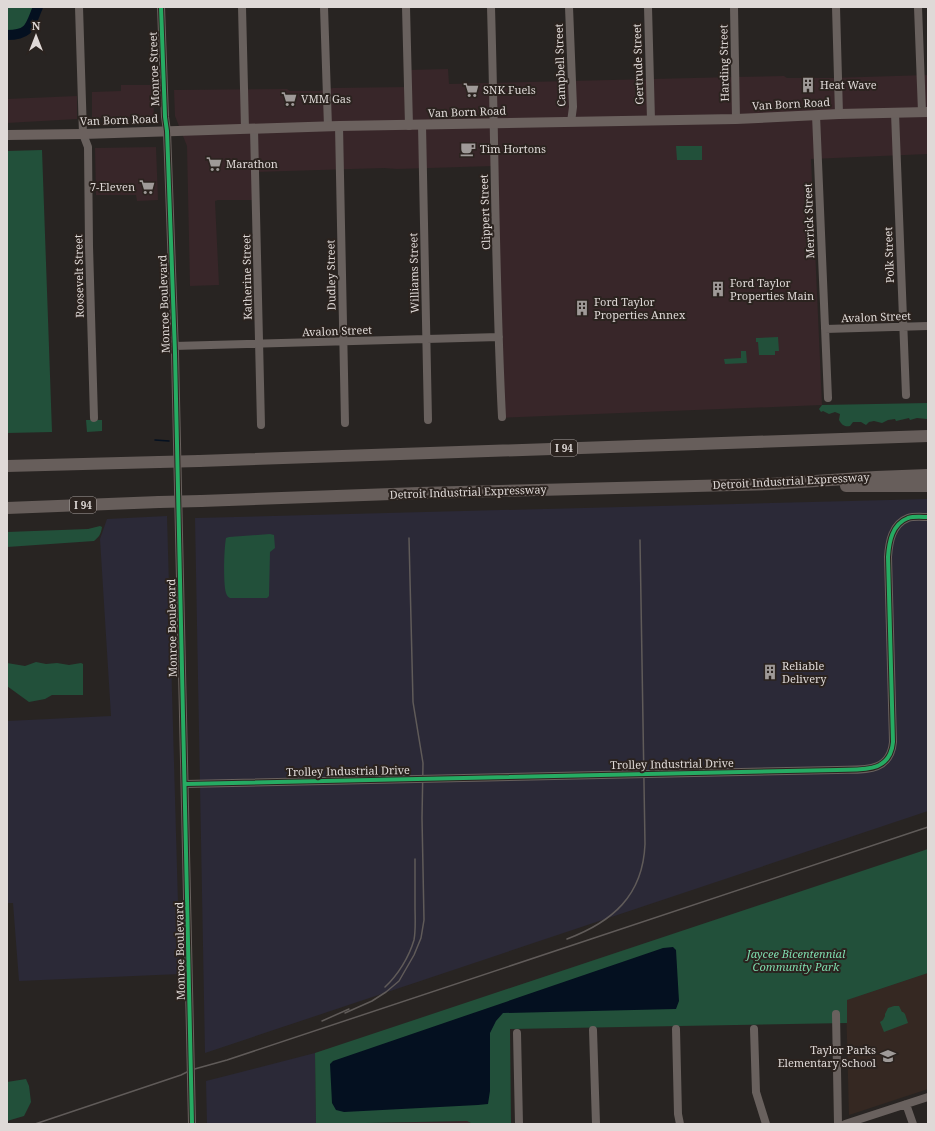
<svg xmlns="http://www.w3.org/2000/svg" width="935" height="1131" font-family="'Noto Serif',serif">
  <rect width="100%" height="100%" fill="#282422"/>
  <path fill="#382629" d="M448 69 449 84 734 77 784 76 787 78H831L928 75V154L811 159 822 405 498 418 494 166 397 169 384 168 255 172 256 200H218L215 201 219 285 190 286 187 146 175 116 174 90 287 89 290 91H319L333 88 408 87V70Z
    M121 85H153L154 117 92 118V92L121 91Z
    M77 96V119L7 123V99Z
    M156 147 158 200 137 201 136 195H96L95 148Z
    M467 1121 473 1124H369L370 1123Z"/>
  <path fill="#2b2937" d="M928 499V811L205 1053 195 518Z
    M167 516 180 974 19 981 13 903H7V721L111 716 100 539 107 519Z
    M315 1053 316 1124H207L206 1081Z"/>
  <path fill="#352822" d="M928 973V1089L849 1115 846 1000Z"/>
  <path fill="#22503a" d="M7 7H38C30 25 31 35 7 35Z
    M676 146H702V160H677Z
    M42 150 52 432 7 433V151Z
    M778 337 779 351H775V355H759L758 342H756V338Z
    M741 351H746L747 363 725 364 724 359 741 358Z
    M928 403 927 419 917 418 910 420 909 418 896 421 895 419 888 420 882 423 874 421 869 422 866 425 861 422H853L850 426C844 427 842 425 839 420L840 414 835 412 829 414 823 411 821 412 819 409 822 405Z
    M86 420H102V431L87 432Z
    M100 526 102 527C101 534 99 537 94 541L7 547V532L88 529Z
    M270 534 274 535 275 548 270 552 269 596 267 598H230C228 597 227 596 226 593 223 583 224 549 226 538L229 537Z
    M36 662 46 664 57 663 69 665 81 663 83 664V695H52L45 699 29 702 7 686V663L25 666Z
    M928 849V973L847 1000V1023L510 1029 511 1124H473L467 1121 316 1124 315 1053Z
    M894 1006H899L902 1012H903L905 1014 908 1023 884 1032 880 1022 883 1020 885 1016V1014L888 1008Z
    M26 1079 29 1086 31 1102 24 1116 7 1121V1082Z"/>
  <path fill="#041020" d="M673 947 676 950 679 1001 676 1009 503 1013 496 1021 490 1033V1091L488 1104 478 1105 344 1112 336 1110 332 1103 330 1064 333 1061 663 948Z"/>
  <g fill="none" stroke-linecap="round" stroke-linejoin="round">
    <path stroke="#041020" stroke-width="1.5" d="M155 440 169 441"/>
    <path stroke="#041020" stroke-width="10" d="M7 35C31 35 30 25 38 7"/>
    <path stroke="#69615e" stroke-width="8" d="M79 7 83 134 88 147 89 246 94 418
      M161 7 165 117 167 131 175 353 192 1124
      M242 7 245 129
      M324 7 328 127
      M406 7 409 126
      M491 7C495 144 495 281 502 417
      M569 7 573 107 571 122
      M648 7 651 120
      M734 7 736 119
      M836 7 839 114
      M918 7 922 112
      M895 113 906 395
      M816 115 828 398
      M422 125 428 420
      M339 126 345 423
      M254 129 261 425
      M825 329 928 326
      M174 346 499 337
      M185 784 837 770C861 769 890 774 893 742L888 557C889 542 892 524 908 518 914 516 922 517 928 517
      M836 1014 838 1124
      M676 1029 678 1114 680 1124
      M754 1029 756 1092 766 1124
      M593 1030 596 1124
      M517 1033 519 1124
      M906 1104 913 1124
      M845 1124 928 1097"/>
    <path stroke="#6b615e" stroke-width="10" d="M7 135 83 134 339 126 736 119 839 114 928 112"/>
    <path stroke="#675e5b" stroke-width="12" d="M199 461 928 436
      M7 466 159 462
      M846 486H928
      M201 501 419 493 770 484 876 477 928 475
      M7 508 159 502"/>
    <path stroke="#605b59" stroke-width="1.5" d="M567 939C612 922 643 896 645 844L640 540
      M385 987C398 975 409 957 414 940 416 929 415 917 415 906 415 890 415 875 415 859
      M345 1013 372 1001 386 992 399 981 414 955 421 938 424 920 422 818 423 763 413 702 409 538
      M322 1021 349 1009
      M35 1124 181 1075 191 1070 227 1060 928 827"/>
    <path stroke="#675e5b" stroke-width="12" d="M159 462 199 461
      M159 502 201 501"/>
    <defs>
      <path id="cycleway" d="M161 7 165 117 167 131 175 353 192 1124
        M185 784 837 770C861 769 890 774 893 742L888 557C889 542 892 524 908 518 914 516 922 517 928 517"/>
    </defs>
    <use href="#cycleway" stroke="#2b231f" stroke-width="6"/>
    <use href="#cycleway" stroke="#26ab63" stroke-width="4"/>
  </g>
  <defs>
    <symbol id="building-bare" viewBox="-9 -9 18 18"><path d="M-4-6H4V6H1V3H-1V6H-4ZM-2.5-4.3h1.7v1.8h-1.7ZM.8-4.3h1.7v1.8H.8ZM-2.5-1h1.7V.8h-1.7ZM.8-1h1.7V.8H.8Z" fill="#9f9a98" stroke="#2b231f" stroke-width="2.5" paint-order="stroke"/></symbol>
    <symbol id="supermarket-bare" viewBox="-9 -9 18 18"><path d="M-6-5.5h2.5l.6 2H6L4.5 2H-2.5L-4.4-4H-6ZM-1.5 3.2a1.3 1.3 0 1 0 .1 0ZM3 3.2a1.3 1.3 0 1 0 .1 0Z" fill="#9f9a98" stroke="#2b231f" stroke-width="2.5" paint-order="stroke"/></symbol>
    <symbol id="cafe-bare" viewBox="-9 -9 18 18"><path d="M-5.5-4.5H6V0H3Q3 3.5 0 3.5H-2.5Q-5.5 3.5-5.5 0ZM3-3.2v2h1.7v-2ZM-6 4.5H4V6H-6Z" fill="#9f9a98" stroke="#2b231f" stroke-width="2.5" paint-order="stroke"/></symbol>
    <symbol id="school-bare" viewBox="-9 -9 18 18"><path d="M0-5L7-2L0 1L-7-2ZM-4 1L0 2.5L4 1V4Q0 6-4 4Z" fill="#9f9a98" stroke="#2b231f" stroke-width="2.5" paint-order="stroke"/></symbol>
  </defs>
  <g fill-rule="evenodd">
    <use href="#building-bare" x="797" y="74" width="22" height="22"/>
    <use href="#supermarket-bare" x="460" y="79" width="22" height="22"/>
    <use href="#supermarket-bare" x="278" y="88" width="22" height="22"/>
    <use href="#cafe-bare" x="457" y="138" width="22" height="22"/>
    <use href="#supermarket-bare" x="203" y="153" width="22" height="22"/>
    <use href="#supermarket-bare" x="136" y="176" width="22" height="22"/>
    <use href="#building-bare" x="707" y="278" width="22" height="22"/>
    <use href="#building-bare" x="571" y="297" width="22" height="22"/>
    <use href="#building-bare" x="759" y="661" width="22" height="22"/>
    <use href="#school-bare" x="877" y="1045" width="22" height="22"/>
  </g>
  <g text-anchor="middle" stroke-width="4" stroke-linejoin="round" paint-order="stroke">
    <g fill="#2b231f" stroke="#a9a2a0" stroke-width="1">
      <rect x="551" y="440" width="26" height="16" rx="3"/>
      <rect x="70" y="497" width="26" height="16" rx="3"/>
    </g>
    <g font-size="10" font-weight="bold" fill="#dfd9d7">
      <text x="564" y="452">I 94</text>
      <text x="83" y="509">I 94</text>
    </g>
    <g font-size="11" fill="#dfd9d7" stroke="#2b231f">
      <text transform="translate(724 63) rotate(-91)" y="4">Harding Street</text>
      <text transform="translate(638 64) rotate(-92)" y="4">Gertrude Street</text>
      <text transform="translate(560 65) rotate(-92)" y="4">Campbell Street</text>
      <text transform="translate(154 69) rotate(-92)" y="4">Monroe Street</text>
      <text transform="translate(791 104) rotate(-3)" y="4">Van Born Road</text>
      <text transform="translate(467 112) rotate(-2)" y="4">Van Born Road</text>
      <text transform="translate(119 120) rotate(-2)" y="4">Van Born Road</text>
      <text transform="translate(485 212) rotate(-92)" y="4">Clippert Street</text>
      <text transform="translate(809 221) rotate(-92)" y="4">Merrick Street</text>
      <text transform="translate(889 255) rotate(-92)" y="4">Polk Street</text>
      <text transform="translate(414 273) rotate(-91)" y="4">Williams Street</text>
      <text transform="translate(331 275) rotate(-91)" y="4">Dudley Street</text>
      <text transform="translate(79 276) rotate(-91)" y="4">Roosevelt Street</text>
      <text transform="translate(247 277) rotate(-91)" y="4">Katherine Street</text>
      <text transform="translate(164 304) rotate(-92)" y="4">Monroe Boulevard</text>
      <text transform="translate(876 317) rotate(-2)" y="4">Avalon Street</text>
      <text transform="translate(337 331) rotate(-2)" y="4">Avalon Street</text>
      <text transform="translate(791 481) rotate(-3)" y="4">Detroit Industrial Expressway</text>
      <text transform="translate(468 492) rotate(-2)" y="4">Detroit Industrial Expressway</text>
      <text transform="translate(172 628) rotate(-91)" y="4">Monroe Boulevard</text>
      <text transform="translate(672 764) rotate(-1)" y="4">Trolley Industrial Drive</text>
      <text transform="translate(348 771) rotate(-1)" y="4">Trolley Industrial Drive</text>
      <text transform="translate(180 951) rotate(-91)" y="4">Monroe Boulevard</text>
    </g>
    <g font-size="11" fill="#dfd9d7" stroke="#2b231f" text-anchor="start">
      <text x="820" y="89">Heat Wave</text>
      <text x="483" y="94">SNK Fuels</text>
      <text x="301" y="103">VMM Gas</text>
      <text x="480" y="153">Tim Hortons</text>
      <text x="226" y="168">Marathon</text>
      <text x="135" y="191" text-anchor="end">7-Eleven</text>
      <text x="730" y="287">Ford Taylor<tspan x="730" dy="13">Properties Main</tspan></text>
      <text x="594" y="306">Ford Taylor<tspan x="594" dy="13">Properties Annex</tspan></text>
      <text x="782" y="670">Reliable<tspan x="782" dy="13">Delivery</tspan></text>
      <text x="876" y="1054" text-anchor="end">Taylor Parks<tspan x="876" dy="13">Elementary School</tspan></text>
    </g>
    <g font-size="11" font-style="italic" fill="#7ddbad" stroke="#2b231f">
      <text x="796" y="958">Jaycee Bicentennial<tspan x="796" dy="13">Community Park</tspan></text>
    </g>
  </g>
  <rect width="935" height="1131" fill="none" stroke="#dfd9d7" stroke-width="16"/>
  <g transform="translate(36 36)" stroke="#2b231f" stroke-width="3" paint-order="stroke">
  <path d="M0-3L7 15L0 10L-7 15Z" fill="#dfd9d7"/>
  <text y="-6" font-size="11" font-weight="bold" text-anchor="middle" fill="#dfd9d7">N</text>
  </g>
</svg>
